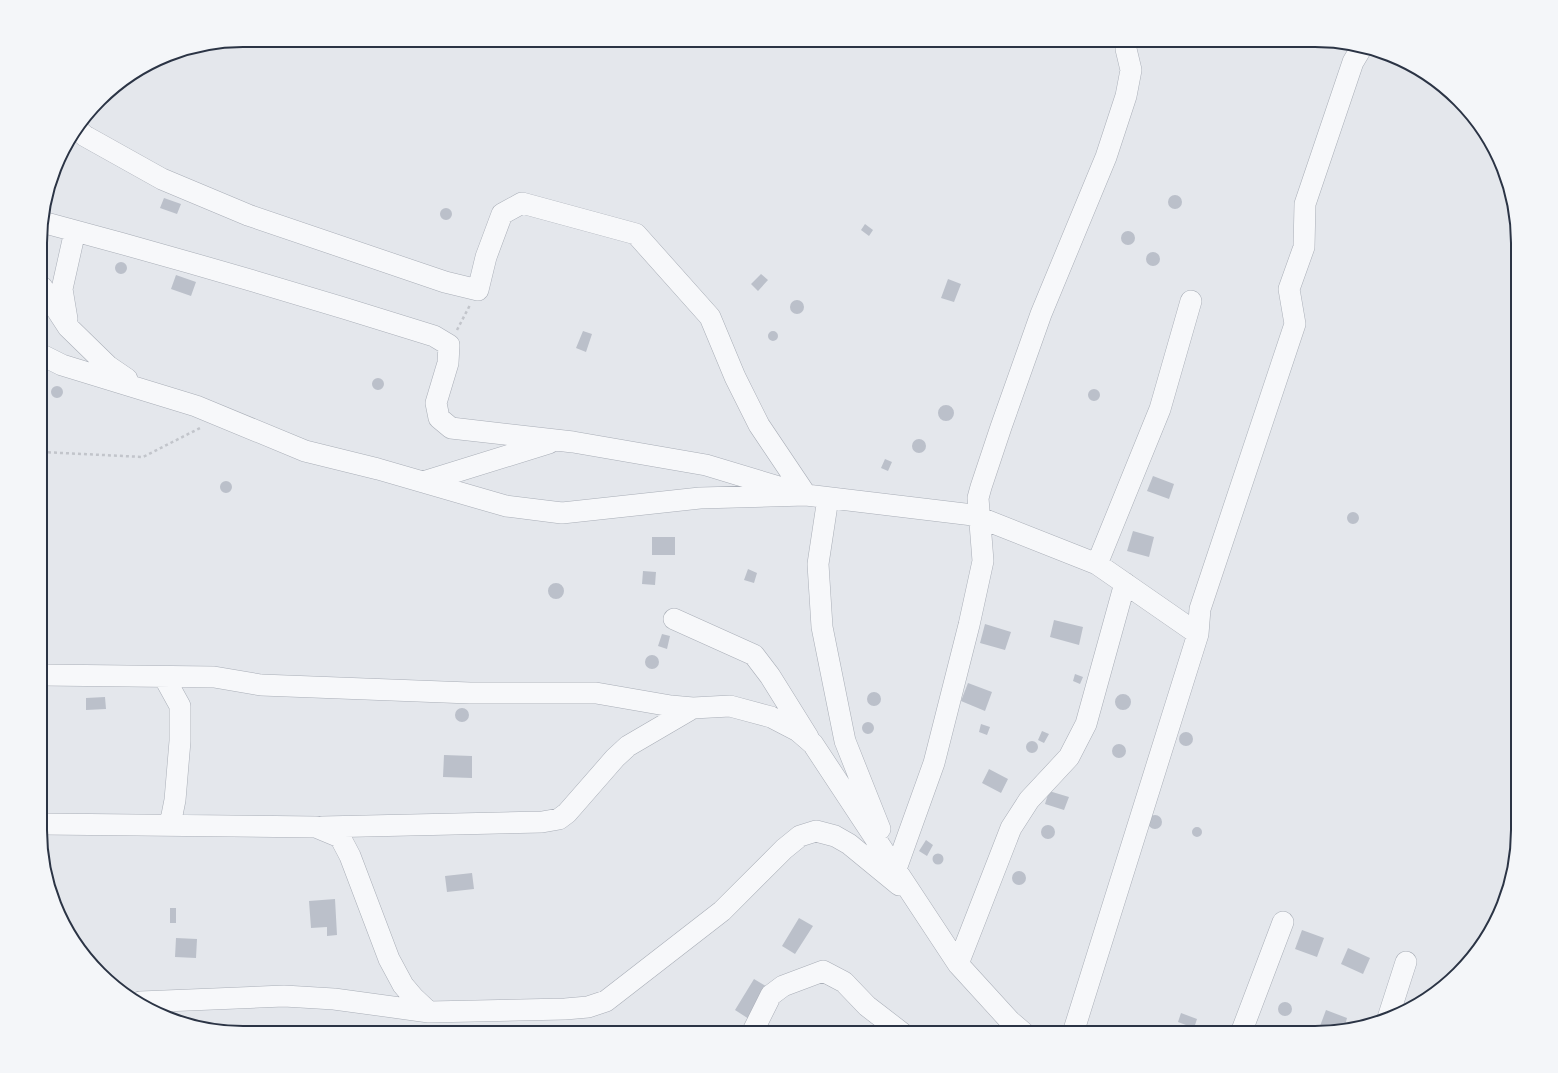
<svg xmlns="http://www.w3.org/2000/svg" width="1558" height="1073" font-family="Commissioner,sans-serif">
  <rect width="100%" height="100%" fill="#e4e7ec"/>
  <path fill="#bbc0ca" d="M1168 202a7 7 0 1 1 14 0a7 7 0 1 1-14 0Z
    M164 198 181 204 177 214 160 208Z
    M440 214a6 6 0 1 1 12 0a6 6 0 1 1-12 0Z
    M865 224 873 230 869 236 861 230Z
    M1121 238a7 7 0 1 1 14 0a7 7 0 1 1-14 0Z
    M1146 259a7 7 0 1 1 14 0a7 7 0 1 1-14 0Z
    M115 268a6 6 0 1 1 12 0a6 6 0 1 1-12 0Z
    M761 274 768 280 758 291 751 284Z
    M176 275 196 282 191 296 171 289Z
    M948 279 961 284 954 302 941 298Z
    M790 307a7 7 0 1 1 14 0a7 7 0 1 1-14 0Z
    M583 331 592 334 586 352 576 348Z
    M768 336a5 5 0 1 1 10 0a5 5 0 1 1-10 0Z
    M372 384a6 6 0 1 1 12 0a6 6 0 1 1-12 0Z
    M51 392a6 6 0 1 1 12 0a6 6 0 1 1-12 0Z
    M1088 395a6 6 0 1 1 12 0a6 6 0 1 1-12 0Z
    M938 413a8 8 0 1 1 16 0a8 8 0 1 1-16 0Z
    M912 446a7 7 0 1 1 14 0a7 7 0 1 1-14 0Z
    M885 459 892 462 888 471 881 468Z
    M1153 476 1174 484 1169 499 1147 491Z
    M220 487a6 6 0 1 1 12 0a6 6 0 1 1-12 0Z
    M1347 518a6 6 0 1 1 12 0a6 6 0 1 1-12 0Z
    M1133 531 1154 537 1149 557 1127 551Z
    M652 537H675V555H652Z
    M748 569 757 573 754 583 744 580Z
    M643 571 656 572 655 585 642 584Z
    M548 591a8 8 0 1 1 16 0a8 8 0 1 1-16 0Z
    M1054 620 1083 627 1079 645 1050 637Z
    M985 624 1011 632 1005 650 980 643Z
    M662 634 670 636 667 649 658 646Z
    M645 662a7 7 0 1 1 14 0a7 7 0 1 1-14 0Z
    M1075 674 1083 677 1080 684 1073 681Z
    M968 683 992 692 985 711 961 701Z
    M867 699a7 7 0 1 1 14 0a7 7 0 1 1-14 0Z
    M1115 702a8 8 0 1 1 16 0a8 8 0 1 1-16 0Z
    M105 697 106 709 86 710V698Z
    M455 715a7 7 0 1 1 14 0a7 7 0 1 1-14 0Z
    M862 728a6 6 0 1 1 12 0a6 6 0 1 1-12 0Z
    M981 724 990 727 987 735 979 732Z
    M1042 731 1049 734 1044 743 1038 740Z
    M1179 739a7 7 0 1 1 14 0a7 7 0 1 1-14 0Z
    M1026 747a6 6 0 1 1 12 0a6 6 0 1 1-12 0Z
    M1112 751a7 7 0 1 1 14 0a7 7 0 1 1-14 0Z
    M444 755 472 756V778L443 777Z
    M989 769 1008 779 1001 793 982 783Z
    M1049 791 1069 797 1064 810 1045 804Z
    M1148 822a7 7 0 1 1 14 0a7 7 0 1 1-14 0Z
    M1041 832a7 7 0 1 1 14 0a7 7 0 1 1-14 0Z
    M1192 832a5 5 0 1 1 10 0a5 5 0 1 1-10 0Z
    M926 840 933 845 927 856 919 851Z
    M932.5 859a5.5 5.5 0 1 1 11 0a5.5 5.5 0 1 1-11 0Z
    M1012 878a7 7 0 1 1 14 0a7 7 0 1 1-14 0Z
    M472 873 474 889 447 892 445 876Z
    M335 899 337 935 327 936V927L311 928 309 901Z
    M170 908H176V923H170Z
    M799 918 813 926 795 954 782 946Z
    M1302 930 1324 938 1317 957 1295 949Z
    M176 938 197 939 196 958 175 957Z
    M1348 948 1370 958 1363 974 1341 964Z
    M754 979 769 988 749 1019 735 1010Z
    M1278 1009a7 7 0 1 1 14 0a7 7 0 1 1-14 0Z
    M1326 1010 1347 1018 1344 1029 1329 1031V1030L1320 1026Z
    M1181 1013 1197 1019 1194 1028 1178 1022Z"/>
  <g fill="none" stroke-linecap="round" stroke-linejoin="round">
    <defs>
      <path id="minor" d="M78 130 85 136 162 179 248 215 445 282 478 290 486 257 502 214 522 203 636 234 710 317 735 377 759 425 806 495
        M42 222C174 257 304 295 434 336L449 345 448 363 436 403 439 418 451 428 573 442 706 465 789 490
        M42 287 68 327 108 366 127 379
        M67 319 62 289 75 231
        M42 355 62 365 196 406 305 451 378 469 506 506 562 513 700 498 806 495 973 515 1097 564 1198 634
        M423 482 549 443
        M828 498 818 564 822 627 845 741 880 829
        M1097 564 1160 409 1191 301
        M674 619 754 655 770 676 808 737
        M42 675 214 677 261 685 470 693H596L671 706 693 708 730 706 771 717 798 731 813 744 958 964 1010 1021 1024 1033
        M164 677 180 706V741L175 800 170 825
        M42 824 316 827 340 837 350 856 389 959 403 985 414 998 429 1012 565 1009 588 1007 606 1001 722 911 784 849 800 836 816 831 835 836 849 844 899 885
        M322 827 542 822 559 819 567 813 615 758 628 746 693 708
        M896 869 934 763 969 625 983 561 978 498 981 487 1001 427 1041 314 1106 157 1126 96 1131 70 1126 49 1127 40
        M958 964 1011 828 1029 800 1069 757 1086 724 1125 583
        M140 1002 284 996 334 999 429 1012
        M1388 1018 1406 962
        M752 1033 771 995 783 986 823 971 844 982 867 1006 902 1033
        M1073 1033 1198 634 1200 609 1295 324 1289 289 1304 247 1305 204 1353 62 1362 47
        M1241 1033 1283 922"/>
    </defs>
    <use href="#minor" stroke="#a9aeb7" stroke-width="22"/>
    <path stroke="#c2c5cb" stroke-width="2.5" stroke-dasharray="3 3" stroke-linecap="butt" d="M457 330 470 305
      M42 452 143 457 202 427"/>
    <use href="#minor" stroke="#f7f8fa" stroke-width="21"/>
  </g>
  <path d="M0 0H1558V1073H0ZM243 47H1315A196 196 0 0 1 1511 243V830A196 196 0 0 1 1315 1026H243A196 196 0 0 1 47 830V243A196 196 0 0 1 243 47Z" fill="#f4f6f9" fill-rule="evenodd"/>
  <path fill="none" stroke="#2b3445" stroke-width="2" d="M243 47H1315A196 196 0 0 1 1511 243V830A196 196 0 0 1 1315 1026H243A196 196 0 0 1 47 830V243A196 196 0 0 1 243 47Z"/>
</svg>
